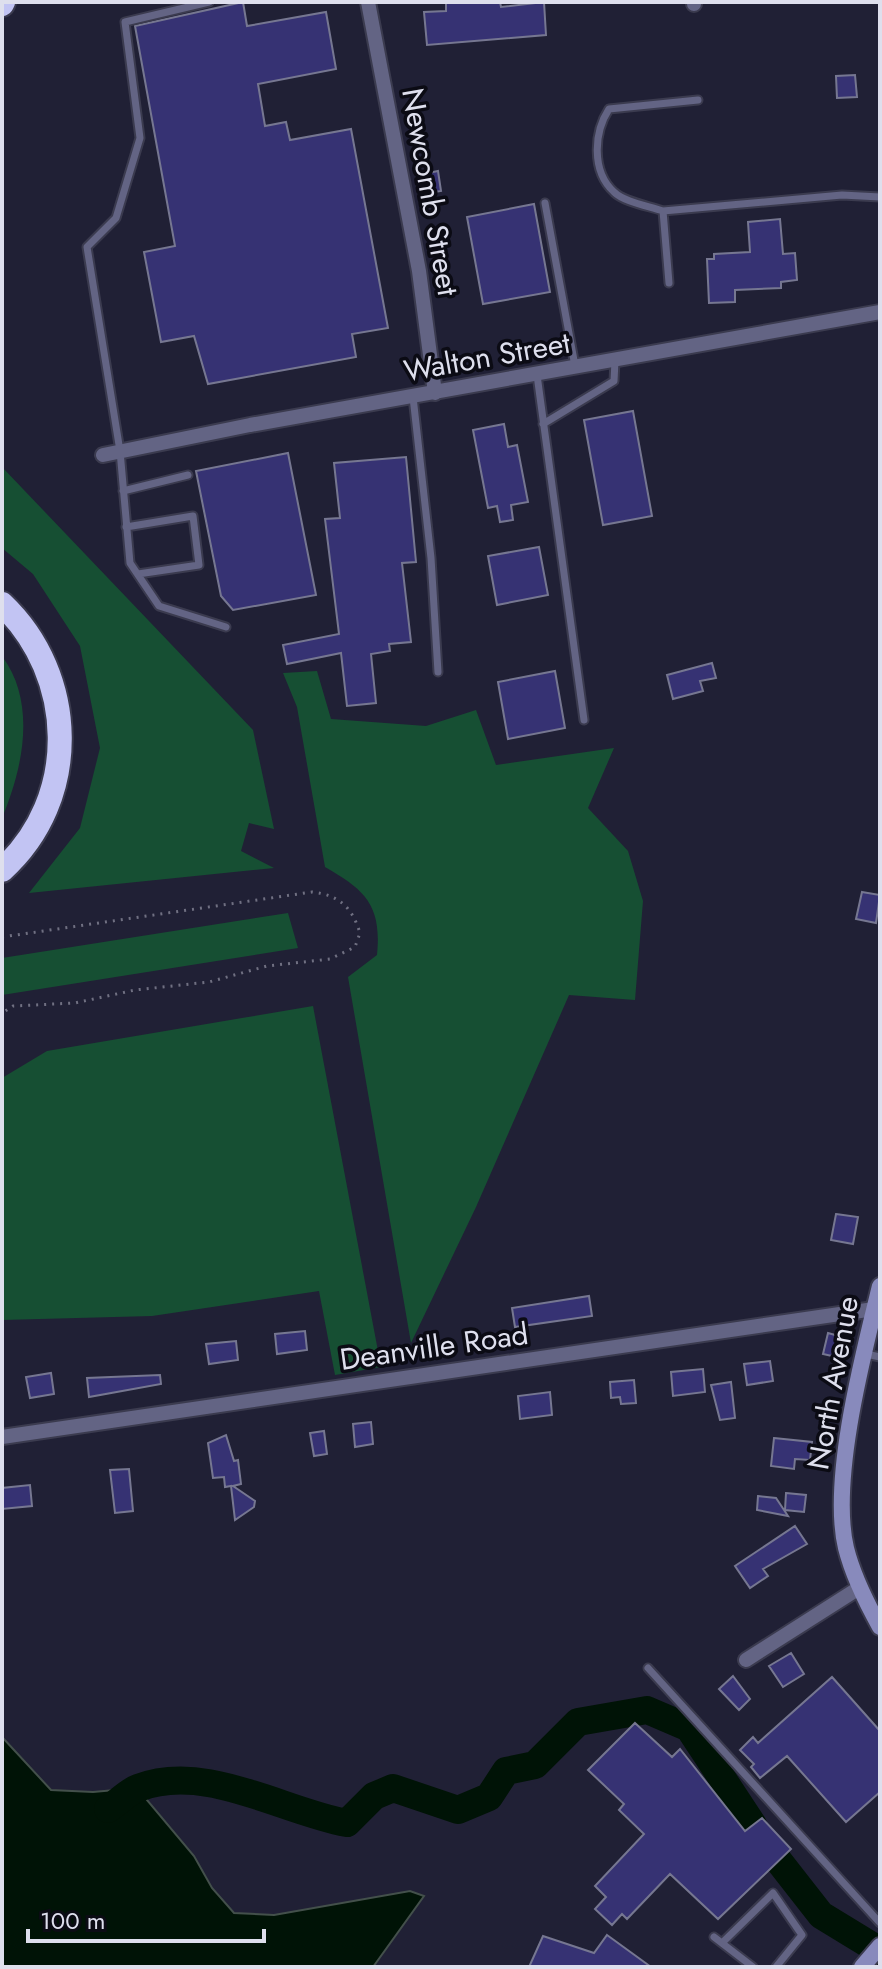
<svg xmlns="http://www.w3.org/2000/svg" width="882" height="1969" font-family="Jost,sans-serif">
  <rect width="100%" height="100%" fill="#202035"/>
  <path fill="#164f33" d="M2 467 253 730 274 829 249 823 241 851 274 868 29 893 80 828 100 748 80 646 33 574 2 548Z
    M2 656C37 703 23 768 2 818Z
    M317 671 331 719 426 726 476 710 496 765 614 748 588 808 628 851 643 901 635 1000 569 995 476 1207 411 1343 348 977 377 955C382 905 365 890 325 867L297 707 283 673Z
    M288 913 298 948 2 995V958Z
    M313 1006 381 1367 335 1375 319 1291 152 1316 2 1320V1078L47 1051Z"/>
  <path fill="#001306" stroke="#43504b" stroke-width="2" d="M2 1737 51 1790 93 1792 137 1788 194 1856 212 1888 234 1913 274 1915 410 1891 424 1896 373 1967H2Z"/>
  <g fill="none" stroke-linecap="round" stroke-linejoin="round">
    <path stroke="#001306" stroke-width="28" d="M108 1809C118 1803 127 1792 138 1788 205 1762 282 1811 347 1823L374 1796 393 1788 458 1810 489 1797 506 1771 535 1765 578 1722 647 1710 689 1728 753 1825
      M778 1860 821 1915 880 1951"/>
  </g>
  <path fill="#363273" stroke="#767791" stroke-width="2" d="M243 2 247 26 326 12 336 69 258 84 265 126 286 122 290 140 351 129 388 328 352 334 356 357 208 384 194 336 161 342 144 252 175 246 135 26Z
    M446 2H500L501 7 544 2 546 35 427 45 424 12 446 11Z
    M855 75 857 97 837 98 836 76Z
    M438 171 441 191 428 193 423 174Z
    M534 204 550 292 483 304 467 217Z
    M780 219 783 254 795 253 797 280 781 282V288L735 290V302L709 303 707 259H714V254L750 252 748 222Z
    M633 411 652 516 603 525 584 420Z
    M504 424 508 447 517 445 528 502 511 505 513 520 500 522 497 506 488 508 473 430Z
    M288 453 316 595 233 610 221 596 196 471Z
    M406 457 416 562 402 563 411 642 389 644 390 651 371 654 376 703 347 706 341 653 287 664 283 645 339 634 325 519 340 518 334 463Z
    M539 547 548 595 497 605 488 556Z
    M712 663 716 678 700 681 703 691 673 699 667 675Z
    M555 671 565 728 508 739 498 682Z
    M862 892 880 895 876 923 856 919Z
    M836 1214 858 1217 853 1244 831 1240Z
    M589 1296 592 1316 515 1327 512 1308Z
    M305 1331 307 1350 277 1354 275 1334Z
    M828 1333 846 1338 841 1358 823 1354Z
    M236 1341 238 1360 209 1364 206 1344Z
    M770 1361 773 1381 747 1385 744 1364Z
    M703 1369 705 1392 673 1396 671 1372Z
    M51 1373 54 1394 30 1398 26 1377Z
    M160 1375 161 1384 89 1397 87 1378Z
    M634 1380 636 1403 621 1404 620 1397 611 1398 610 1382Z
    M731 1382 735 1418 720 1420 711 1385Z
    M550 1392 552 1415 520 1419 518 1396Z
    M371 1422 373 1444 355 1447 353 1424Z
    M324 1431 327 1454 314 1456 310 1433Z
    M226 1435 234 1461 238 1460 241 1484 233 1486 255 1501 254 1507 235 1520 231 1486 225 1487 224 1477 213 1478 208 1443Z
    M774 1438 812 1442 810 1460 795 1459 794 1469 771 1466Z
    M129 1469 133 1511 115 1513 110 1470Z
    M30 1485 32 1506 2 1509V1488Z
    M786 1493 806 1495 804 1512 785 1510Z
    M758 1496 776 1498 788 1516 757 1510Z
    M795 1526 807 1544 763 1569 768 1576 750 1588 735 1566Z
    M791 1653 804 1674 783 1687 769 1666Z
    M733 1676 750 1699 739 1710 719 1689Z
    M832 1677 880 1731V1792L846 1822 787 1756 760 1778 751 1767 754 1764 740 1750 753 1737 758 1743Z
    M635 1723 672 1757 680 1749 745 1831 762 1818 791 1849 718 1919 670 1874 627 1919 622 1914 612 1925 595 1909 606 1897 595 1886 644 1834 619 1810 624 1804 588 1770Z
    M607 1935 651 1967H529L543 1936 594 1953Z"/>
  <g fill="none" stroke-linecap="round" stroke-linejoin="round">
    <defs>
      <path id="service" d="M209 2 125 22 140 138 116 218 87 247 120 451 130 563 159 606 226 627
        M545 203 575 366
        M663 211C649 206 624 202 614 192 591 171 594 132 609 109L698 100
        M669 283 663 211 842 195 880 197
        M537 375 584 720
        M413 397 431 558 438 672
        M543 424 614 381 615 361
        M123 491 188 475
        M126 527 193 516 199 565 138 574
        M866 1354 880 1357
        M648 1668 880 1923
        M714 1937 753 1967
        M722 1943 773 1893 802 1935 776 1967"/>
      <path id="minor" d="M368 2 419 271 435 393
        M694 2V4
        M103 455 250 425 880 312
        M2 1437 874 1309
        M746 1660 859 1588"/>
      <path id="secondary" d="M880 1286C863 1355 830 1481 846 1548 853 1576 866 1602 880 1627
        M862 1967 880 1946"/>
      <path id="motorway" d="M2 4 3 2
        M2 604C77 675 81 799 2 870"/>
    </defs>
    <use href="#service" stroke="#3b3b4f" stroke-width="11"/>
    <use href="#minor" stroke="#3b3b4f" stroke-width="18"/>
    <use href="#secondary" stroke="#3b3b4f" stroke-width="20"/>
    <use href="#motorway" stroke="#3b3b4f" stroke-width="28"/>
    <path stroke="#707082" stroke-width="3" stroke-dasharray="2 6" stroke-linecap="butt" d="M2 937 312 892C339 895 352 907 360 933L355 947 330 959 267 966 209 982 135 990 75 1003 13 1006 2 1013"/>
    <use href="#service" stroke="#636484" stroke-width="7"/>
    <use href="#minor" stroke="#636484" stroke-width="14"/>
    <use href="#secondary" stroke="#888abc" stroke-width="16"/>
    <use href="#motorway" stroke="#c2c4f3" stroke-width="24"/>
  </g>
  <g text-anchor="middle" stroke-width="7" stroke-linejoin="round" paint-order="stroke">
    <g font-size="30" fill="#dedfed" stroke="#0b0b14">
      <text transform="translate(430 192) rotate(80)" y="10">Newcomb Street</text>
      <text transform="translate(487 357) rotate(-10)" y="10">Walton Street</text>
      <text transform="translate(434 1347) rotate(-8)" y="10">Deanville Road</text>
      <text transform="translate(833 1383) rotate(-80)" y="10">North Avenue</text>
    </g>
  </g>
  <rect width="882" height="1969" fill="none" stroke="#dedfed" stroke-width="8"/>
  <path d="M28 1929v12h236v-12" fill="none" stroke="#dedfed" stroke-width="4"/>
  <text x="40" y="1929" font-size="24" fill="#dedfed" stroke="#0b0b14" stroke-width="6" paint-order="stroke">100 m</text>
</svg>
